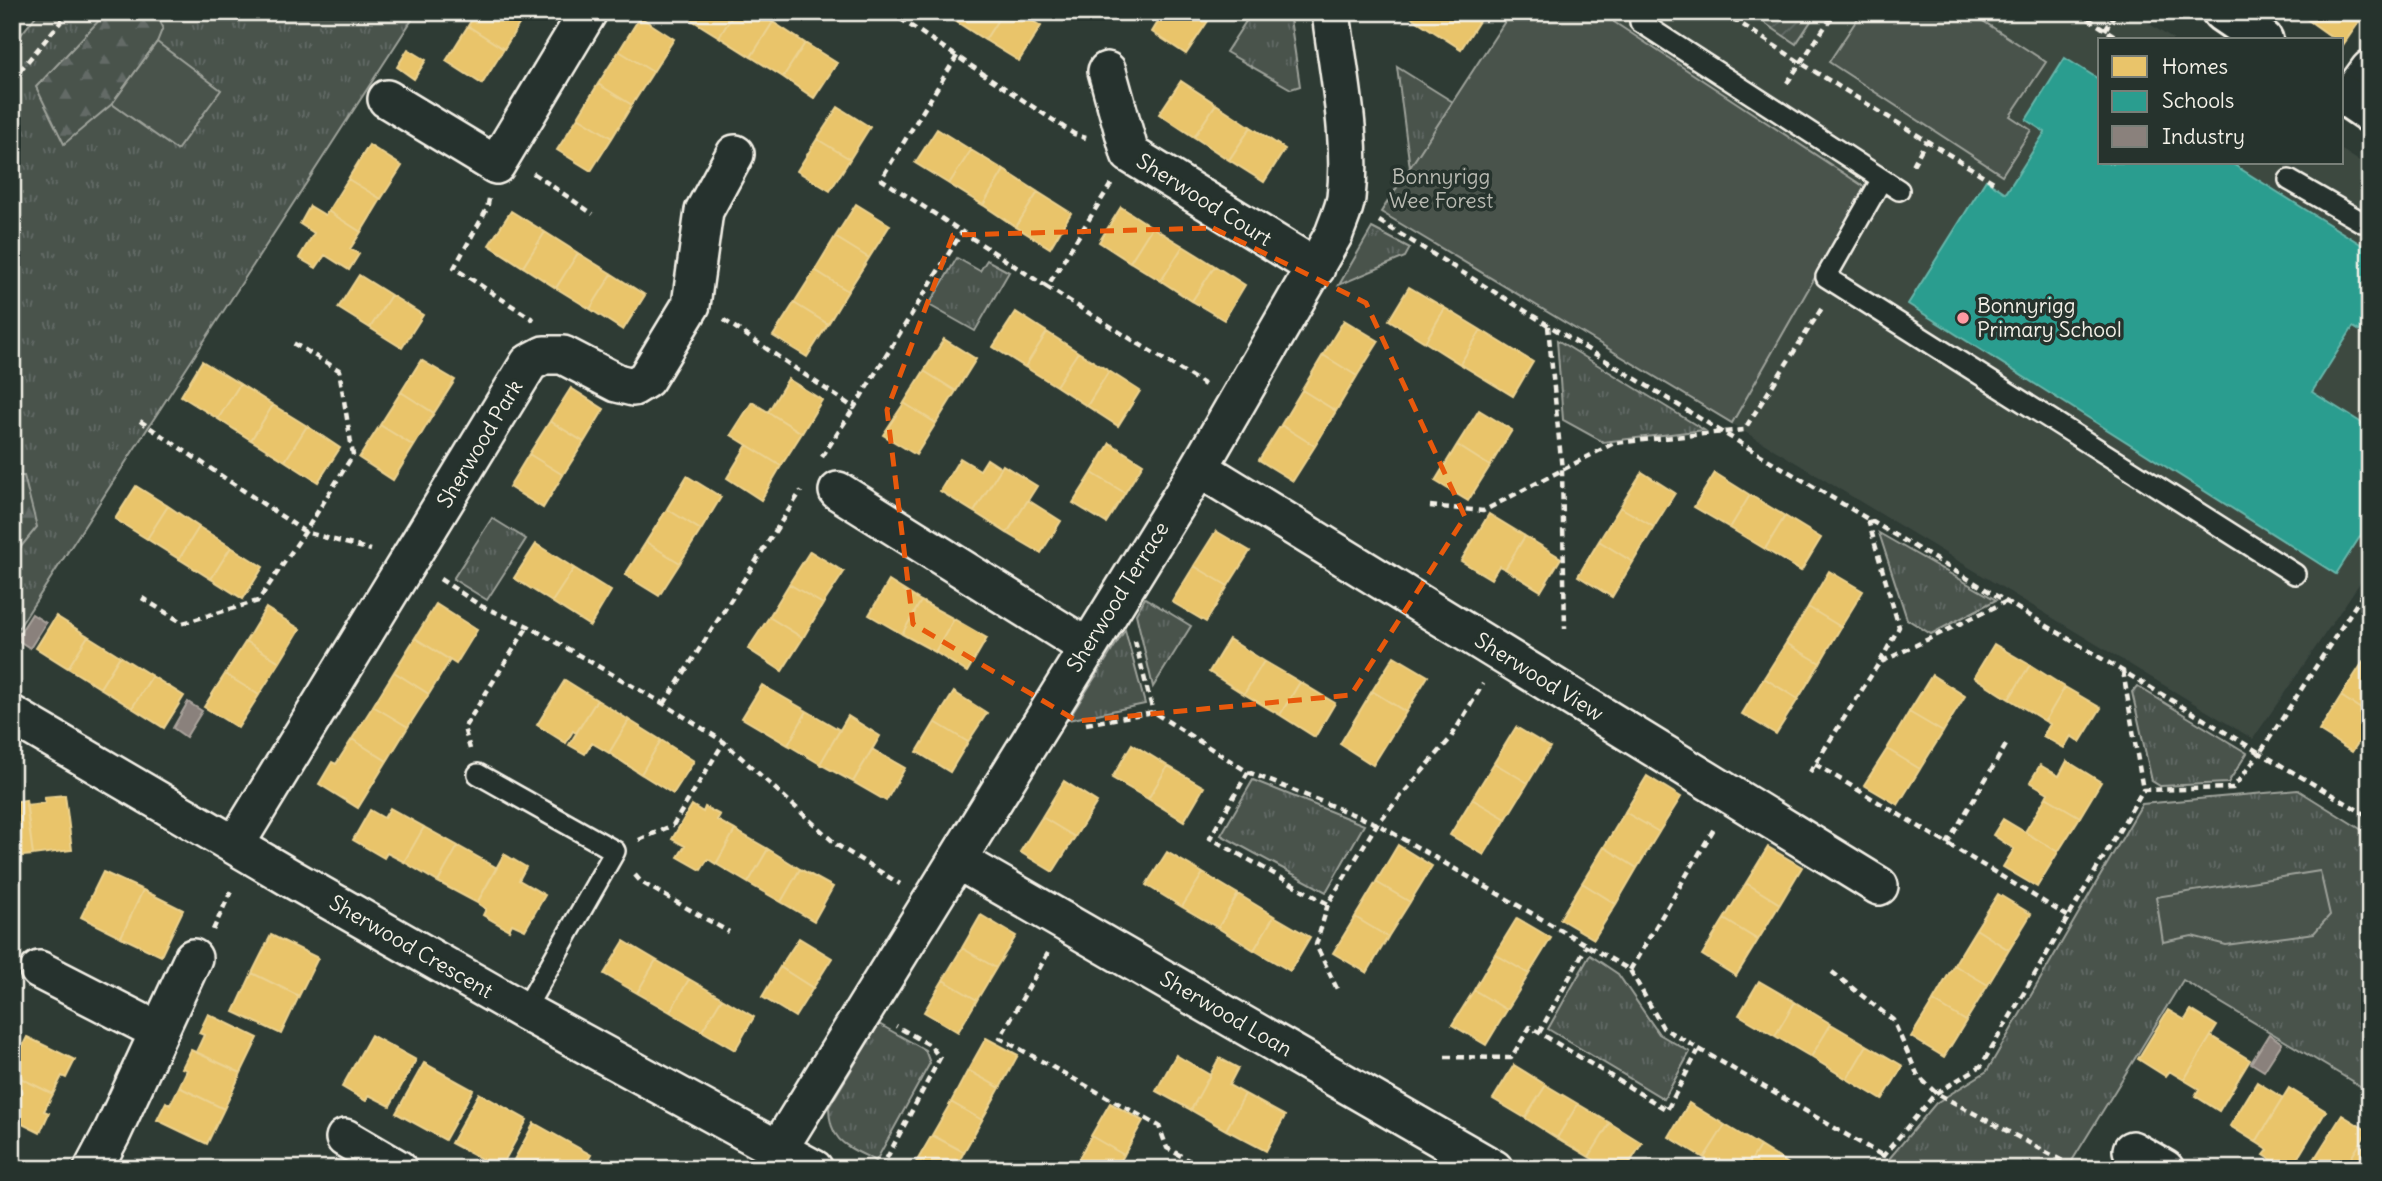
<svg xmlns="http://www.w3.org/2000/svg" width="2382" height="1181" font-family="Delius,sans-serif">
  <defs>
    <pattern id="grass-tufts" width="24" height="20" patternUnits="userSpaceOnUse" patternTransform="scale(1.75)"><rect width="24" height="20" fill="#48524c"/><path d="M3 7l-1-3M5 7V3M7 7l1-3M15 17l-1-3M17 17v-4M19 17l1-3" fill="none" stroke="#636b66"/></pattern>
    <pattern id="forest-firs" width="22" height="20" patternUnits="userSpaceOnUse" patternTransform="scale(1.75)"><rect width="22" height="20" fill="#48524c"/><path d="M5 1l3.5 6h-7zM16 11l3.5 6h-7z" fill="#636b66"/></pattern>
    <pattern id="garden-furrows" width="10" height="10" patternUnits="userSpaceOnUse" patternTransform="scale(1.75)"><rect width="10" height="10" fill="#48524c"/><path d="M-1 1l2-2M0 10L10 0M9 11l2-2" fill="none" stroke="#636b66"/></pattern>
  </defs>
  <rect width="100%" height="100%" fill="#2e3b34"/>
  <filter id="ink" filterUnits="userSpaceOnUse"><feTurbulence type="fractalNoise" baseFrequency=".0143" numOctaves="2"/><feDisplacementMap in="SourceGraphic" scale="14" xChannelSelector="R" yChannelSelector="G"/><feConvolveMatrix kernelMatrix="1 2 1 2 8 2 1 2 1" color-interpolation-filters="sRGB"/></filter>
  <g filter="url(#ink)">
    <path fill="#3c4841" d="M1511 12H2131L2174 40H2100V163H2342V150L2370 168V568L2253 739 1381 212Z"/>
    <path fill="url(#grass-tufts)" stroke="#9ea29a" stroke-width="2" d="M39 12H417L12 638V46Z
      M1252 12H1289L1300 86 1291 89 1226 52Z
      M1397 67 1453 102 1410 168Z
      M1372 228 1410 248 1405 257 1339 285Z
      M957 258 980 271 987 260 1009 272 975 331 929 305Z
      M1557 340 1704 430 1603 442 1563 420Z
      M492 518 526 539 487 600 453 579Z
      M1879 533 1996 600 1931 634 1907 619Z
      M1145 598 1191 626 1153 687 1136 614Z
      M1125 630 1145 704 1068 720Z
      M2137 686 2247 753 2228 783 2160 786 2152 781 2132 692Z
      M1253 780 1364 825 1326 892 1221 835Z
      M2298 790 2370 835V1092L2183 980 2067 1169H1884L1888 1160 1936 1103 1987 1071 2142 804Z
      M1590 955 1618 974 1659 1034 1690 1052 1664 1099 1548 1029Z
      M879 1024 925 1050 930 1063 876 1161C849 1147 829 1143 829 1107Z"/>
    <path fill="url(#forest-firs)" stroke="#9ea29a" stroke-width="2" d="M107 12H155L163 27 157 42 112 104 64 144 36 87Z
      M12 476H24L37 527 12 558Z"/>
    <path fill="#48524c" stroke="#9ea29a" stroke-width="2" d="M1511 12H1613L1614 22 1866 188 1732 423 1381 212Z
      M1862 12H1969L2046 62 2010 116 2031 130 2002 175 1829 62Z
      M157 42 221 90 177 150 112 104Z
      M2320 871 2330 915 2314 933 2226 945 2192 936 2163 942 2156 897Z"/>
    <path fill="url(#garden-furrows)" stroke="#9ea29a" stroke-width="2" d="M1748 12H1817L1796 44Z"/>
    <path fill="#e9c46a" stroke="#ecd290" stroke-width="2" d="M476 12H525L526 13 504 49 468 26Z
      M690 12H735L719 37 687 17Z
      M735 12H757L773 22 751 57 719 37Z
      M956 12H1003L985 40 952 19Z
      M1003 12H1018L1041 26 1019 61 985 40Z
      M1164 12H1196L1208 21 1186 54 1152 32Z
      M1403 12H1472L1481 18 1461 49Z
      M2297 12H2366L2343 45 2342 40H2336Z
      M640 17 674 39 653 72 619 51Z
      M773 22 805 43 783 77 751 57Z
      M468 26 504 49 482 84 446 61Z
      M805 43 837 63 814 98 783 77Z
      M408 49 426 60 414 79 397 67Z
      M619 51 653 72 632 105 598 84Z
      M1181 81 1216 104 1194 137 1159 114Z
      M598 84 632 105 612 138 578 117Z
      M1216 104 1251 127 1229 160 1194 137Z
      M838 107 870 127 850 159 817 139Z
      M578 117 612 138 591 171 557 150Z
      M1251 127 1285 149 1264 182 1229 160Z
      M937 129 971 150 949 184 915 163Z
      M817 139 850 159 830 191 797 171Z
      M369 145 402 166 381 199 348 179Z
      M971 150 1004 170 983 205 949 184Z
      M1004 170 1038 192 1016 227 983 205Z
      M348 179 381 199 361 232 328 211Z
      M1038 192 1071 213 1050 248 1016 227Z
      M856 204 890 225 869 258 835 237Z
      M310 206 325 215 328 211 361 232 350 249 359 254 349 270 325 255 316 268 299 258 314 233 300 224Z
      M1121 207 1152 227 1130 262 1099 242Z
      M511 211 545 232 523 267 489 245Z
      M1152 227 1183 246 1161 281 1130 262Z
      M545 232 578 253 556 288 523 267Z
      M835 237 869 258 848 291 815 270Z
      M1183 246 1215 266 1192 301 1161 281Z
      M578 253 612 274 590 309 556 288Z
      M1215 266 1245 285 1224 320 1192 301Z
      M815 270 848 291 828 324 794 303Z
      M612 274 645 295 623 330 590 309Z
      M359 275 391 295 370 328 338 308Z
      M1409 287 1445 308 1425 342 1389 320Z
      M391 295 423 315 402 348 370 328Z
      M794 303 828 324 807 357 773 336Z
      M1445 308 1481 330 1460 364 1425 342Z
      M1016 312 1047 332 1025 367 993 347Z
      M1344 320 1379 341 1357 376 1323 355Z
      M1481 330 1533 362 1513 396 1460 364Z
      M1047 332 1078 352 1056 386 1025 367Z
      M944 339 976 359 956 391 924 371Z
      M1078 352 1109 371 1087 406 1056 386Z
      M1323 355 1357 376 1336 411 1302 390Z
      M421 360 455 380 434 413 401 392Z
      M202 361 240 384 218 419 181 396Z
      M924 371 956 391 936 423 904 403Z
      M1109 371 1140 391 1118 426 1087 406Z
      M788 379 822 400 802 433 768 412Z
      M240 384 273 405 251 440 218 419Z
      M571 388 604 409 584 442 550 421Z
      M1302 390 1336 411 1315 446 1281 425Z
      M401 392 434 413 414 446 380 425Z
      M752 402 802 433 781 466 731 435Z
      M904 403 936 423 916 455 883 435Z
      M273 405 307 426 285 461 251 440Z
      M1479 410 1512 430 1490 466 1457 445Z
      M550 421 584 442 563 475 529 454Z
      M380 425 414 446 393 480 359 458Z
      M1281 425 1315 446 1293 481 1259 460Z
      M307 426 340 448 318 482 285 461Z
      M1110 443 1143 464 1125 493 1092 473Z
      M747 445 781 466 761 500 727 478Z
      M1457 445 1490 466 1468 501 1435 481Z
      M529 454 563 475 543 508 509 487Z
      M960 458 980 470 987 459 1001 468 974 512 940 491Z
      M1003 465 1037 486 1007 533 974 512Z
      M1642 472 1675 493 1654 527 1620 507Z
      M1092 473 1125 493 1106 523 1073 503Z
      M1715 473 1750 495 1730 528 1694 507Z
      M687 476 721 497 701 530 667 509Z
      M136 486 168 506 147 539 115 519Z
      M1750 495 1785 516 1765 549 1730 528Z
      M1028 500 1061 521 1041 553 1007 533Z
      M168 506 199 527 179 559 147 539Z
      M1620 507 1654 527 1633 562 1599 541Z
      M667 509 701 530 680 563 646 542Z
      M1489 514 1525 536 1505 569 1499 566 1491 579 1461 561Z
      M1785 516 1821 538 1801 571 1765 549Z
      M199 527 231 547 211 579 179 559Z
      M1216 531 1250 551 1228 586 1194 566Z
      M1525 536 1561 558 1541 591 1505 569Z
      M1599 541 1633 562 1612 597 1578 576Z
      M646 542 680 563 659 596 625 575Z
      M536 544 574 568 552 602 514 578Z
      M231 547 263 567 243 599 211 579Z
      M810 551 844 572 823 604 789 584Z
      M1194 566 1228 586 1206 622 1172 602Z
      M574 568 611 591 590 626 552 602Z
      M1829 571 1863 591 1841 627 1808 607Z
      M889 581 921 601 902 634 869 615Z
      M789 584 823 604 803 638 769 617Z
      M921 601 954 619 935 652 902 634Z
      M436 604 477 630 456 664 415 638Z
      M1808 607 1841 627 1820 663 1786 643Z
      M266 608 300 629 280 662 246 641Z
      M56 616 88 636 68 668 36 648Z
      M769 617 803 638 782 671 748 649Z
      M954 619 987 638 967 672 935 652Z
      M88 636 120 656 100 688 68 668Z
      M415 638 450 660 429 694 394 672Z
      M1229 639 1264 661 1244 694 1209 672Z
      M246 641 280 662 259 695 225 674Z
      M1786 643 1820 663 1798 699 1764 678Z
      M1994 644 2030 665 2009 699 1974 677Z
      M120 656 152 676 132 708 100 688Z
      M1394 656 1428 676 1406 712 1372 691Z
      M1264 661 1300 682 1280 715 1244 694Z
      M2363 662 2370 666V715L2341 696Z
      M2030 665 2065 687 2045 721 2009 699Z
      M394 672 429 694 408 727 373 706Z
      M225 674 259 695 238 728 204 707Z
      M1932 675 1965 696 1943 732 1909 712Z
      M152 676 184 696 164 728 132 708Z
      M1764 678 1798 699 1776 734 1742 714Z
      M565 680 597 700 576 733 573 731 566 743 537 725Z
      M1300 682 1335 703 1315 737 1280 715Z
      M762 685 807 711 788 745 742 718Z
      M2065 687 2101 708 2080 742 2071 736 2064 748 2043 736 2050 724 2045 721Z
      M1372 691 1406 712 1373 765 1340 744Z
      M954 692 987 713 968 742 935 722Z
      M2341 696 2370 715V725L2352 752 2319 731Z
      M597 700 629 720 609 753 592 743 585 754 569 745Z
      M373 706 408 727 387 761 352 739Z
      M807 711 840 730 820 764 788 745Z
      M1909 712 1943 732 1920 769 1887 749Z
      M848 716 880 736 853 782 820 764Z
      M629 720 661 740 641 774 609 753Z
      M935 722 968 742 950 772 917 752Z
      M1516 727 1550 747 1528 783 1494 763Z
      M352 739 387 761 358 808 319 784 332 762 336 764Z
      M661 740 694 761 673 794 641 774Z
      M1132 744 1168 766 1148 799 1112 778Z
      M872 749 905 768 886 801 853 782Z
      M1887 749 1920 769 1898 805 1864 785Z
      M2067 761 2101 782 2080 817 2046 797 2048 793 2030 782 2040 765 2059 776Z
      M1494 763 1528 783 1506 819 1472 799Z
      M1168 766 1204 787 1184 821 1148 799Z
      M1647 776 1681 797 1659 832 1625 812Z
      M1064 781 1097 802 1075 837 1042 817Z
      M65 795 72 850 33 855 26 805 45 803 44 797Z
      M2046 797 2080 817 2058 852 2025 832Z
      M1472 799 1506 819 1484 855 1450 835Z
      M26 800 33 855 12 857V802Z
      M692 805 703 812 705 807 720 815 717 820 735 830 716 864 708 859 701 870 678 857 685 846 672 839Z
      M390 808 424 827 404 862 387 853 384 858 353 840 370 810 384 818Z
      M1625 812 1659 832 1637 868 1604 847Z
      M1042 817 1075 837 1053 872 1020 852Z
      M2003 819 2058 852 2037 887 2003 867 2014 849 1993 835Z
      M424 827 458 846 438 882 404 862Z
      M735 830 768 849 748 883 716 864Z
      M1398 845 1432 866 1410 902 1376 882Z
      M458 846 497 868 477 903 438 882Z
      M1604 847 1637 868 1616 904 1582 883Z
      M1768 847 1802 867 1780 904 1746 883Z
      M768 849 800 869 781 902 748 883Z
      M1167 852 1203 873 1182 907 1146 885Z
      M504 854 526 867 519 880 545 895 525 930 512 924 509 930 483 915 486 909 477 903Z
      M800 869 833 887 814 921 781 902Z
      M103 872 143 890 121 937 81 917Z
      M1203 873 1238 894 1218 928 1182 907Z
      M1376 882 1410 902 1388 937 1355 917Z
      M1582 883 1616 904 1594 939 1560 919Z
      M1746 883 1780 904 1758 940 1724 919Z
      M143 890 183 910 161 956 121 937Z
      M1238 894 1274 916 1254 950 1218 928Z
      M1998 894 2031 914 2009 950 1976 929Z
      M981 915 1016 936 996 968 962 948Z
      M1274 916 1310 937 1290 971 1254 950Z
      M1355 917 1388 937 1367 973 1333 953Z
      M1517 918 1551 938 1529 974 1495 954Z
      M1724 919 1758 940 1736 976 1702 955Z
      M1976 929 2009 950 1988 985 1954 965Z
      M271 935 318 958 299 996 252 973Z
      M799 938 832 958 813 988 780 967Z
      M624 941 656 960 637 993 604 974Z
      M962 948 996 968 977 1000 943 980Z
      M1495 954 1529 974 1507 1010 1474 990Z
      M656 960 689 979 670 1012 637 993Z
      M1954 965 1988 985 1966 1021 1933 1001Z
      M780 967 813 988 795 1017 762 997Z
      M252 973 299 996 281 1034 234 1012Z
      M689 979 722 998 702 1031 670 1012Z
      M943 980 977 1000 958 1032 924 1012Z
      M1759 981 1795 1002 1775 1036 1739 1015Z
      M1474 990 1507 1010 1486 1045 1452 1025Z
      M722 998 754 1017 735 1050 702 1031Z
      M1933 1001 1966 1021 1944 1057 1911 1037Z
      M1795 1002 1831 1024 1811 1057 1775 1036Z
      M2168 1010 2185 1020 2191 1010 2217 1026 2184 1080 2169 1071 2165 1076 2138 1059Z
      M208 1014 258 1038 241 1073 196 1052 204 1035 199 1033Z
      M1831 1024 1867 1045 1847 1079 1811 1057Z
      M371 1035 416 1060 390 1106 369 1095 366 1101 342 1087Z
      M2211 1036 2250 1060 2219 1111 2195 1096 2199 1089 2184 1080Z
      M27 1037 75 1060 66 1078 62 1076 53 1094 12 1074V1067Z
      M986 1038 1018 1055 1000 1088 968 1070Z
      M1867 1045 1903 1066 1882 1100 1847 1079Z
      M191 1050 241 1073 224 1109 179 1087 187 1070 182 1068Z
      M1176 1055 1210 1075 1191 1110 1156 1091Z
      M1219 1058 1238 1068 1229 1085 1245 1094 1226 1130 1191 1110Z
      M424 1063 473 1090 445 1140 396 1113Z
      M1514 1065 1546 1085 1525 1118 1493 1099Z
      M968 1070 1000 1088 982 1120 951 1102Z
      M12 1074 53 1094 44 1111 49 1113 40 1133 12 1119Z
      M2257 1082 2283 1098 2256 1142 2230 1126Z
      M1546 1085 1578 1104 1557 1138 1525 1118Z
      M179 1087 224 1109 207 1144 157 1120 166 1102 170 1105Z
      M2289 1088 2326 1111 2291 1169H2286L2264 1155 2268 1150 2256 1142Z
      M479 1093 527 1120 500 1169 451 1143Z
      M1245 1094 1285 1116 1266 1151 1226 1130Z
      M951 1102 982 1120 964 1152 932 1135Z
      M1110 1103 1143 1121 1124 1155 1091 1136Z
      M1689 1103 1725 1125 1704 1158 1669 1137Z
      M1578 1104 1610 1123 1589 1157 1557 1138Z
      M2342 1115 2368 1131 2344 1169H2308Z
      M534 1123 591 1155 583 1169H509Z
      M1610 1123 1642 1143 1626 1169H1609L1589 1157Z
      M1725 1125 1760 1146 1746 1169H1722L1704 1158Z
      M932 1135 964 1152 955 1169H919L914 1166Z
      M1091 1136 1124 1155 1116 1169H1073Z
      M2359 1145 2370 1151V1169H2344Z
      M1760 1146 1795 1168 1794 1169H1746Z"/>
    <path fill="#2a9d8f" stroke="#67b6aa" stroke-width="2" d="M2065 58 2100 80V163H2231L2370 250V337L2353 327 2312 392 2370 428V521L2336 574 1908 304 1986 180 2006 193 2045 132 2026 120Z"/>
    <path fill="#8a817c" stroke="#aaa39c" stroke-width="2" d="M32 614 46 623 30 648 16 639Z
      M188 702 202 711 186 737 173 728Z
      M2269 1034 2282 1043 2264 1071 2251 1063Z"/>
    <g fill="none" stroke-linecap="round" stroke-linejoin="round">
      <defs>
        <path id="service" d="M1640 12V22L1899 190
          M1882 179 1826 277 2295 574
          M2289 180 2362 222
          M478 774 615 851 524 1011"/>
        <path id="minor" d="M1107 71 1130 154 1316 268
          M387 99 496 165 588 12
          M2348 99 2370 69
          M1199 468 1879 886
          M838 491 1087 647
          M12 715 294 880 524 1011 814 1169
          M235 845 529 363 544 355H563L617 383 633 387 646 379 691 305 704 211 735 154
          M957 860 1494 1169
          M39 970 158 1031
          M345 1138 398 1169
          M779 1148 1199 468 1334 234C1338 222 1344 210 1346 198 1353 137 1338 72 1331 12
          M2132 1150 2165 1169
          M93 1169 112 1133 193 958"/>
        <path id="secondary" d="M2222 12 2263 40
          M2342 94 2370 113"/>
      </defs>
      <use href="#service" stroke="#f4f1e8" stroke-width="24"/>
      <use href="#minor" stroke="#f4f1e8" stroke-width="42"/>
      <use href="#secondary" stroke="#f4f1e8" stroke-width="44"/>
      <path stroke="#f4f1e8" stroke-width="4.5" stroke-dasharray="7 5" stroke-linecap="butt" d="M890 12 1074 134 1086 138
        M1723 12 1801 63 1995 183
        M2078 12 2121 40
        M2105 30 2116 12
        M957 56 881 179 1047 287
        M12 80 69 12
        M1787 83 1835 12
        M1913 165 1926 141
        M533 173 593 214
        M1111 184 1047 287 1205 385
        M489 199 487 209 454 268 534 320
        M1379 221 1722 432 2260 753 2370 583
        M724 320 854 408 962 232
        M1548 326 1562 470 1565 629
        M140 421 305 532 371 550
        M822 457 854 408
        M1430 506 1483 511 1614 443 1744 430 1822 308
        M1868 520 1899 627 1880 662
        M440 579 481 606 528 626 664 704 724 742 837 845 900 884
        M142 598 183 623 258 601 305 532 353 455 339 370 293 343
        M1135 641 1153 712
        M2123 671 2143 790
        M664 704 801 491
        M1086 724 1153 712 1248 772 1377 824 1630 970 1663 1028 1883 1156
        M470 749 464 728 528 626
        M1815 764 2069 917
        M1248 772 1210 838 1328 904 1377 824 1450 739 1483 684
        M1810 772 1879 663 2005 602
        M639 840 673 825 724 742
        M1947 844 2006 745
        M635 875 641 882 729 932
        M1328 904 1316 945 1339 993
        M213 930 232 889 234 890
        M1048 953 1000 1038 1159 1126 1167 1148 1204 1169
        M1630 970 1715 827
        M1832 972 1893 1020 1918 1076 1936 1093 2076 1168 2098 1161
        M1539 1033 1587 945
        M1445 1057 1511 1058 1530 1027 1667 1110 1698 1051
        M881 1169 940 1058 930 1045 896 1026
        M1184 1169 1189 1160
        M1878 1169 1883 1156 1936 1093 1981 1066 2143 790 2233 788 2260 753 2370 817"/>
      <use href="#service" stroke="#26332d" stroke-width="19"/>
      <use href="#minor" stroke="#26332d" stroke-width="37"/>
      <use href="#secondary" stroke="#26332d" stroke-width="38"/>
    </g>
  </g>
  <path fill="none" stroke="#e8590c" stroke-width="5" stroke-dasharray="14 9" stroke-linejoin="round" d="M1213 228 1366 303 1465 517 1351 695 1077 721 913 624 887 410 953 235Z"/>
  <circle fill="#ff9aa2" stroke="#26332d" stroke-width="2.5" cx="1963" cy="318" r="7"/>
  <g text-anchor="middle" stroke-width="7" stroke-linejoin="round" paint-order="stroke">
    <g font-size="21" fill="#b8b9b1" stroke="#26332d">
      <text x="1441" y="184">Bonnyrigg<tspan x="1441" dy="24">Wee Forest</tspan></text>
    </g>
    <g font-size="21" fill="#f4f1e8" stroke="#26332d">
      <text transform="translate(1204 200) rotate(32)" y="7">Sherwood Court</text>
      <text transform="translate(480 444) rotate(-59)" y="7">Sherwood Park</text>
      <text transform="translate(1118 597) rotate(-58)" y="7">Sherwood Terrace</text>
      <text transform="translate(1539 677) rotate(32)" y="7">Sherwood View</text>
      <text transform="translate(411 947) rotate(30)" y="7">Sherwood Crescent</text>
      <text transform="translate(1226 1014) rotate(30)" y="7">Sherwood Loan</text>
    </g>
    <g font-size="21" fill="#f4f1e8" stroke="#26332d" text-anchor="start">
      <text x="1977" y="313">Bonnyrigg<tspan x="1977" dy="24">Primary School</tspan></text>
    </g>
  </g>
  <rect width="2382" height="1181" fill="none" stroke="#26332d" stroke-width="42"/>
  <rect x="21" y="21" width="2340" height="1139" fill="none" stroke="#f4f1e8" stroke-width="2.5" filter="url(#ink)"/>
  <rect x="2098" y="38" width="245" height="126" fill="#26332d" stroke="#787f78" stroke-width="2"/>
  <rect x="2112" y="56" width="35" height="21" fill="#e9c46a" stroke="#787f78" stroke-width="2"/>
  <text x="2162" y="74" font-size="21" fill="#f4f1e8">Homes</text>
  <rect x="2112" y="91" width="35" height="21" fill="#2a9d8f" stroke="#787f78" stroke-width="2"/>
  <text x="2162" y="108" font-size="21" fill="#f4f1e8">Schools</text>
  <rect x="2112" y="126" width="35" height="21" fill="#8a817c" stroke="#787f78" stroke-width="2"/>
  <text x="2162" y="144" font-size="21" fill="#f4f1e8">Industry</text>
</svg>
